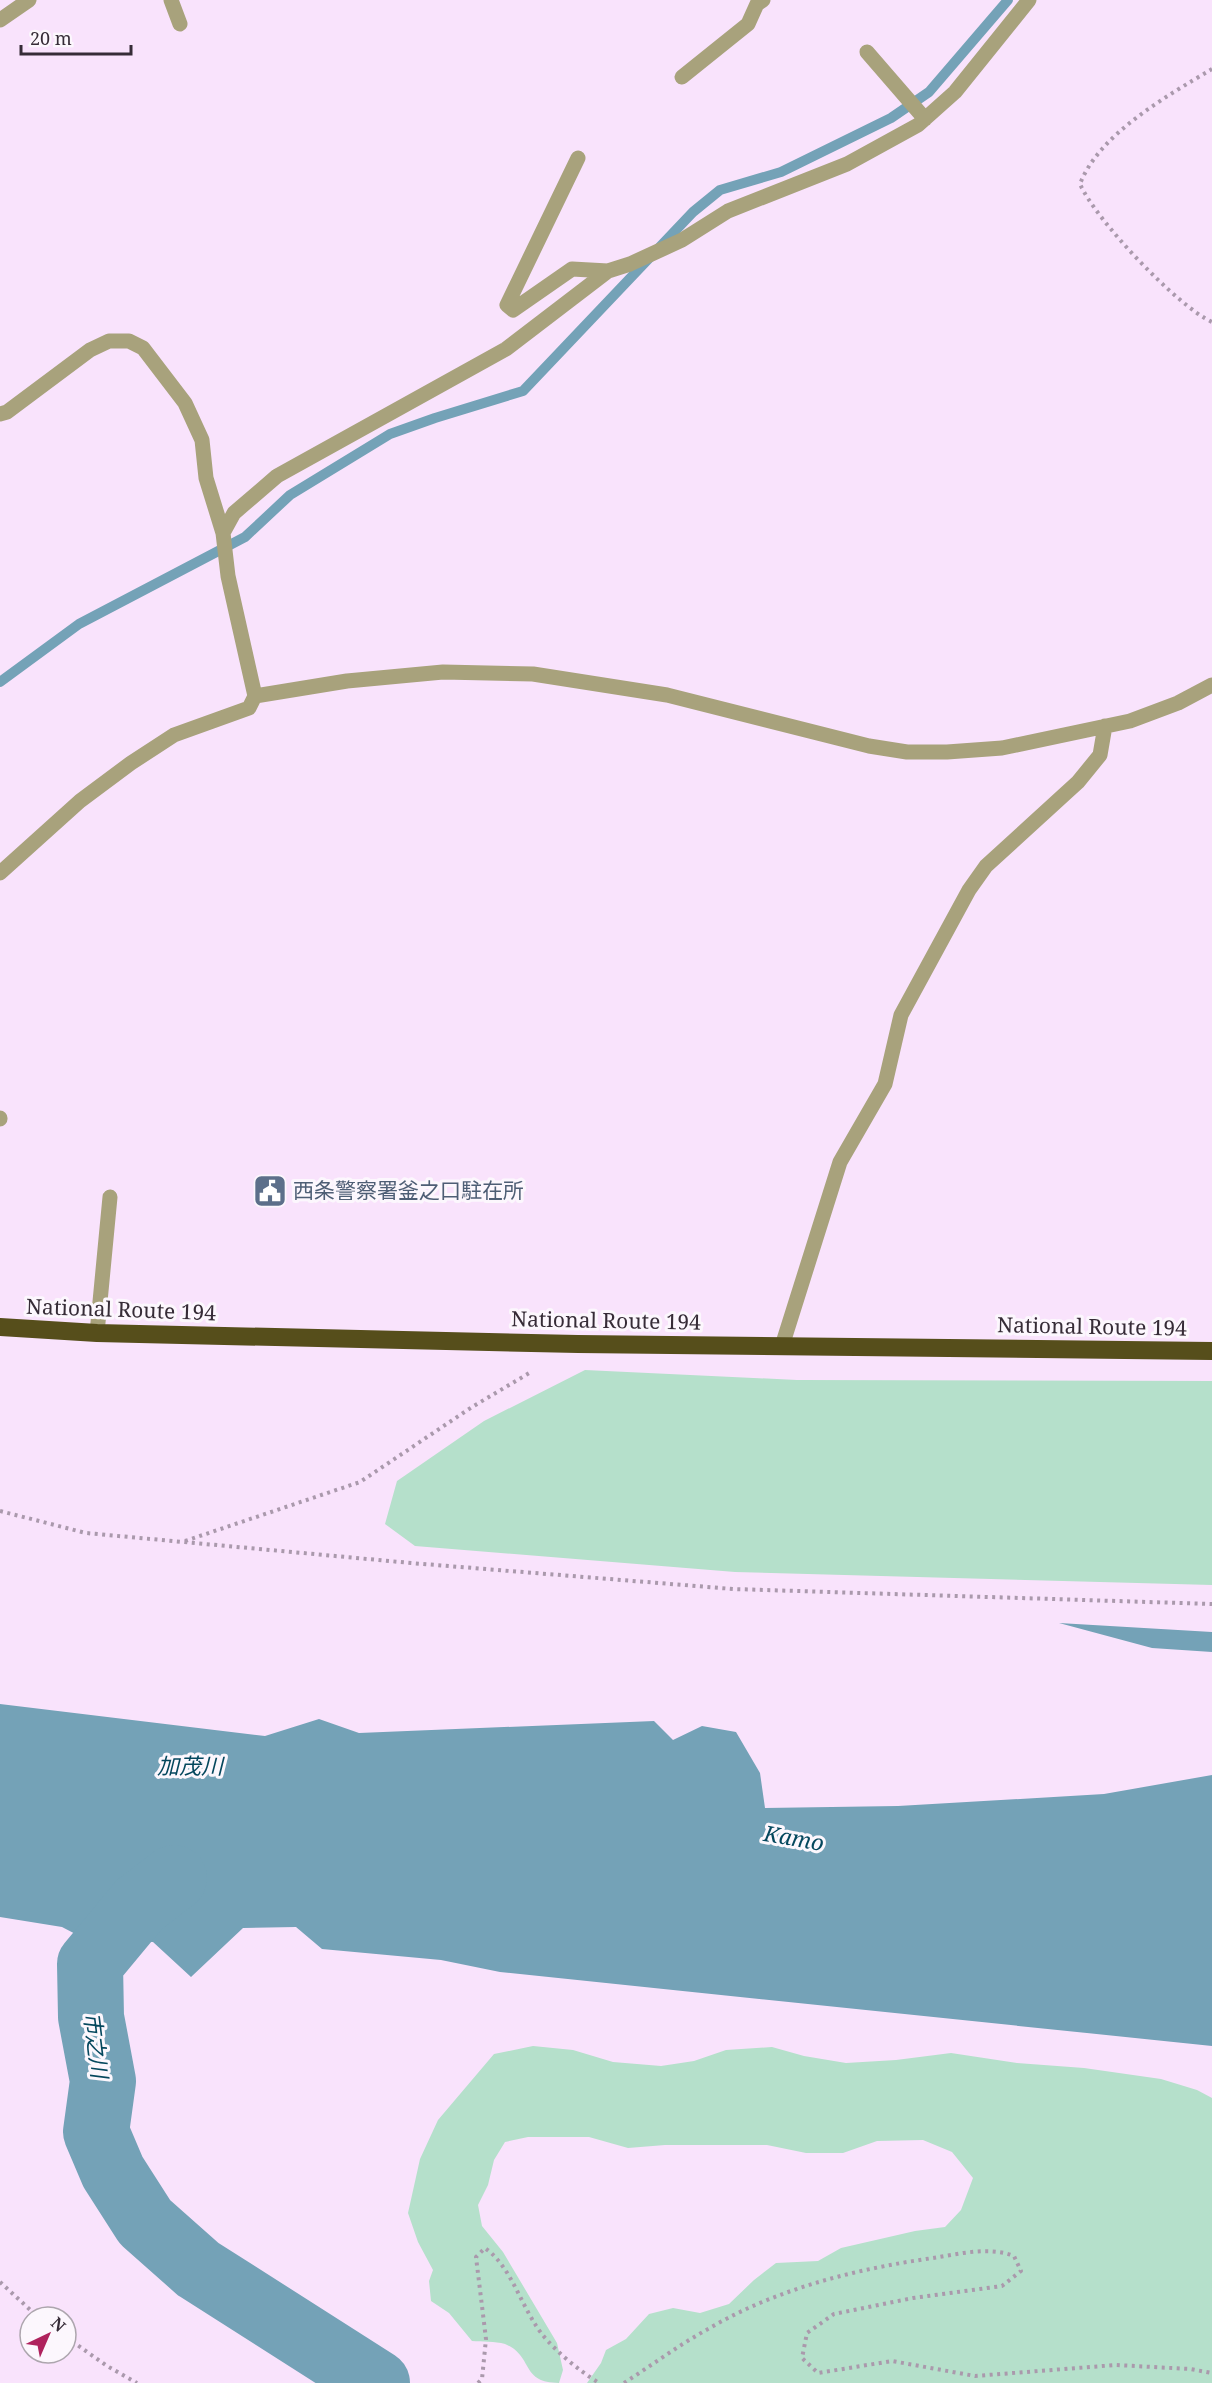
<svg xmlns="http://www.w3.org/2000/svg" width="1212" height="2383" font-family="'Noto Serif','Noto Sans JP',serif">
  <rect width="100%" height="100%" fill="#f9e3fc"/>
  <path fill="#b5e0cb" d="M585 1370 797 1380 1212 1381V1585L735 1572 415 1546 385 1524 397 1481 484 1421Z
    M533 2046 573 2050 613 2062 661 2066 694 2061 726 2050 772 2047 804 2056 846 2063 896 2060 951 2053 1017 2063 1084 2068 1161 2079 1197 2090 1212 2098V2383H587L601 2363 606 2350 626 2339 649 2314 673 2308 700 2313 729 2304 754 2280 776 2263 818 2261 841 2248 915 2231 945 2227 961 2210 973 2178 952 2152 923 2140 877 2141 843 2153H806L767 2145H665L628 2148 589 2137H528L505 2142 494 2160 488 2185 478 2205 482 2226 503 2252 557 2343 563 2370 559 2383C520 2383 534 2356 505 2344 495 2341 482 2342 472 2341L449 2313 431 2301 429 2281 433 2270 418 2242 408 2213 420 2159 438 2120 494 2054Z"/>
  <path fill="#74a2b7" d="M1059 1623 1212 1632V1652L1152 1648Z
    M0 1704 265 1736 319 1719 359 1733 654 1721 673 1740 702 1726 736 1732 760 1773 765 1808 898 1806 1104 1794 1212 1775V2046L500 1972 441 1960 322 1949 296 1927 243 1928 191 1977 153 1942 87 1940 62 1927 0 1917Z"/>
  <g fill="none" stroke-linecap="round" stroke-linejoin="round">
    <path stroke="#74a2b7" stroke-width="10" d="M0 682 79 624 245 537 290 495 390 434 435 418 523 391 693 212 720 190 781 172 891 118 929 92 1008 0"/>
    <path stroke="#74a2b7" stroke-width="66" d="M174 1878 139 1905 90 1964 91 2017 103 2081 96 2132 113 2172 145 2222 198 2269 377 2383"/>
    <path stroke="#aa99ac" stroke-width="4" stroke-dasharray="3 4.5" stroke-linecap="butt" d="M1212 69C1167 96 1099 134 1080 184 1095 219 1177 306 1212 322
      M0 1511 86 1533 411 1563 733 1589 1212 1604
      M185 1541 360 1482 472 1407 531 1372
      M0 2282 38 2317
      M66 2337 107 2366 137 2383
      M478 2383 482 2379 486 2339 476 2257 485 2248C509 2265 519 2299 535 2324 548 2346 578 2370 599 2383
      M624 2383C652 2365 679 2345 708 2329 776 2289 855 2269 933 2258 959 2254 989 2246 1014 2256L1021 2271 1002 2286 913 2298 834 2314 807 2333 802 2358 818 2373 892 2361 975 2376 1116 2365 1190 2369 1212 2373"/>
    <path stroke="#a8a27c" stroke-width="15" d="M171 0 180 24
      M0 20 29 0
      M867 52 925 119
      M682 77 748 24 757 4 763 0
      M578 158 507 305 513 310 572 269 608 271
      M0 414 7 412 90 350 109 341H129L143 348 185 403 202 440 206 478 223 533
      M255 696 347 681 443 672 533 674 667 695 869 746 907 752H947L1002 748 1130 721 1178 703 1212 685
      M0 873 80 801 131 763 174 735 249 708 255 696 228 576 223 533 234 513 277 476 506 349 608 271 630 264 682 240 728 211 847 164 918 125 955 92 1029 0
      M0 1118V1119
      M97 1333 110 1197
      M782 1346 840 1162 885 1084 901 1015 969 890 986 866 1078 782 1100 755 1105 726"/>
    <path stroke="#564e1b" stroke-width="18" d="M0 1327 97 1333 578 1344 1212 1351"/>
  </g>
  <defs>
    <symbol id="civic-square" viewBox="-11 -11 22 22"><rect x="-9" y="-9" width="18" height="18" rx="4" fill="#5c6f8a" stroke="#fcf7fd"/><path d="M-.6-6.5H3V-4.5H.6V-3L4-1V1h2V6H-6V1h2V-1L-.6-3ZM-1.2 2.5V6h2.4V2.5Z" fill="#fff"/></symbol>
  </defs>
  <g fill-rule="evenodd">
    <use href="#civic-square" x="251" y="1172" width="38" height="38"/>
  </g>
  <g text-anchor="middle" stroke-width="6" stroke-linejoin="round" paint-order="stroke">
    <g font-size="21" fill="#4e5e75" stroke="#fcf7fd" text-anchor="start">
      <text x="293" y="1198">西条警察署釜之口駐在所</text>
    </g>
    <g font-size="21" fill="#362c37" stroke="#fcf7fd">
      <text transform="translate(121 1310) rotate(2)" y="7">National Route 194</text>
      <text transform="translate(606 1321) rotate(1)" y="7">National Route 194</text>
      <text transform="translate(1092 1327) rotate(1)" y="7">National Route 194</text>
    </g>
    <g font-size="22" font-style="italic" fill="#04475d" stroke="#fcf7fd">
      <text x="190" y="1774">加茂川</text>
      <text transform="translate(794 1838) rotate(10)" y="8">Kamo</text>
      <text transform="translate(96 2045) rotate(83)" y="8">市之川</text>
    </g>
  </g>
  <g transform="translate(48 2335) rotate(44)"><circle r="28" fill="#fcf7fd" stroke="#ada6ae" stroke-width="1.5"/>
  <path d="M0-4.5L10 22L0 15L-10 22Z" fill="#af225d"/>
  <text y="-9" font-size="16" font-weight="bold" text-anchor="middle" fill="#362c37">N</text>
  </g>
  <path d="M21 45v9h110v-9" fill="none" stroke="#362c37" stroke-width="3"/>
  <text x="30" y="45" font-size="18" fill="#362c37" stroke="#fcf7fd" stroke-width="4.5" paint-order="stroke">20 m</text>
</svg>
